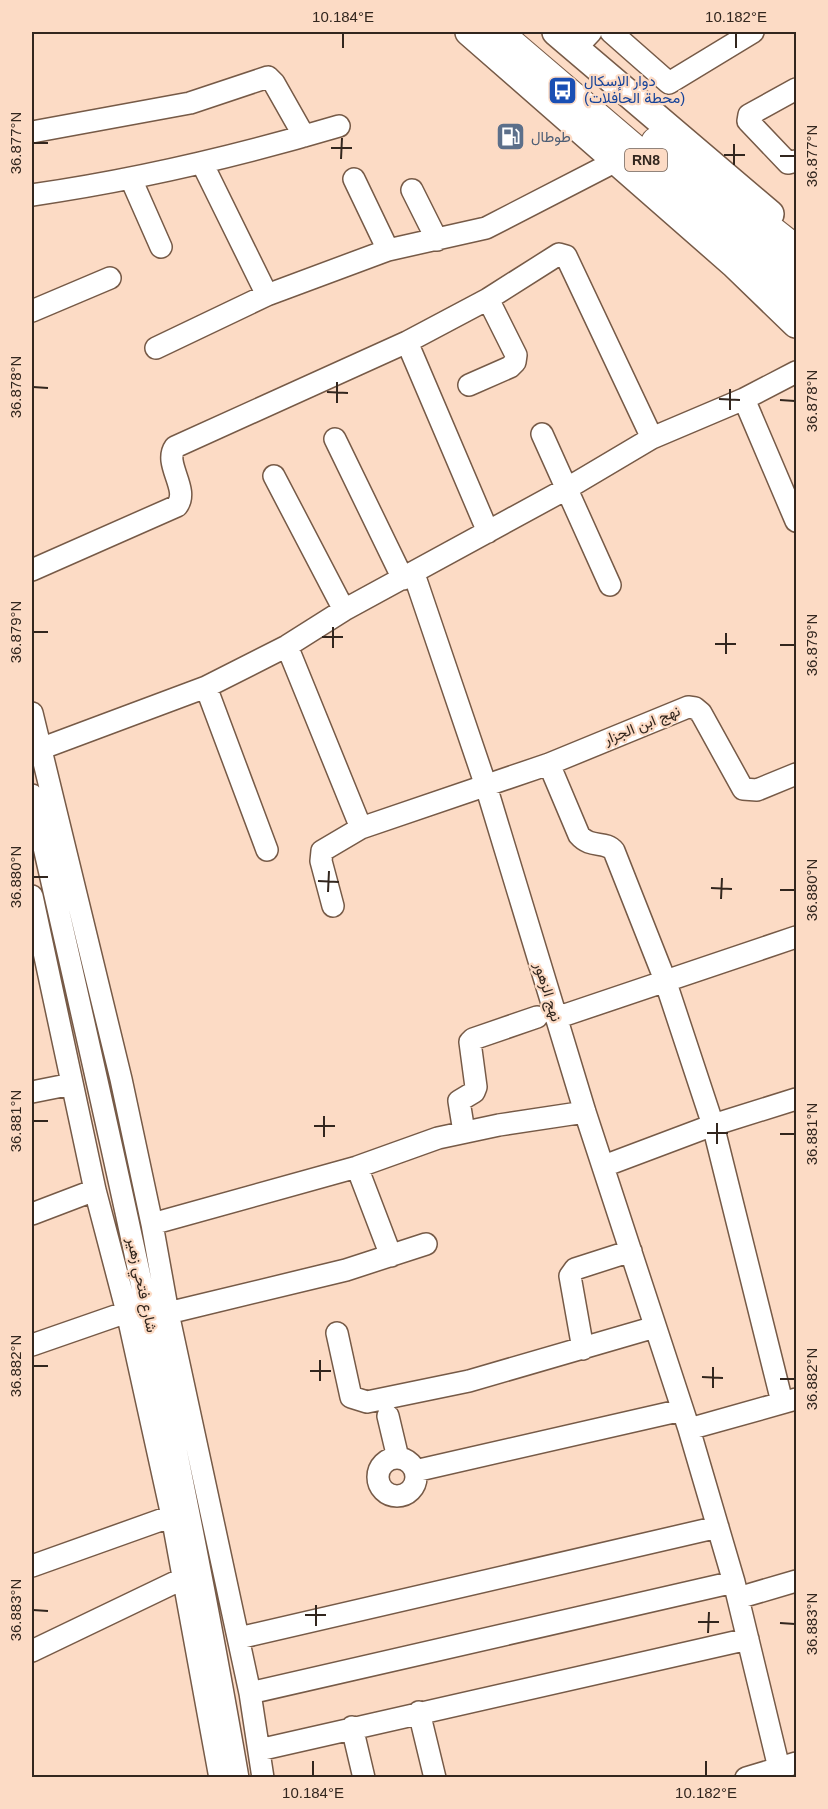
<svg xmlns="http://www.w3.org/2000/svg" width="828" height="1809" font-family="Arial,Vazirmatn,sans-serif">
  <rect width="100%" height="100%" fill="#fcdbc5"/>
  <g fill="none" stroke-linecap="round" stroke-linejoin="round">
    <defs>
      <path id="minor" d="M611 32 669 83 753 32
        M576 48 591 32
        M796 89 749 115 748 121 788 163 796 161
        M32 132 190 103 268 77 274 83 304 136
        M202 163 267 295
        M131 179 161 247
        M354 179 388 250
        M412 190 437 240
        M32 195C136 180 238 156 339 126
        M32 311 110 278
        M407 342 488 532
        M156 348 267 295 388 250 486 228 618 160
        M469 385 510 367 515 362 516 355 488 299
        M744 399 796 521
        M542 434 610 585
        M335 439 403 579
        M274 476 344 610
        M32 570 177 506C190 489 163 464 175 447L407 342 488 299 559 254 566 256 652 438
        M414 574 486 786 585 1112 689 1429 734 1582 779 1768
        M287 646 361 828
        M206 687 267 850
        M32 713 121 1079 152 1224 168 1313 250 1693 263 1778
        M32 752 206 687 287 646 344 610 566 489 652 438 744 399 796 372
        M549 764 579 835C591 849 605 840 614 851L665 980 713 1125 782 1402
        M32 795C107 1121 181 1448 238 1778
        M32 896 95 1190 127 1312 172 1516 220 1778
        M333 906 321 861 322 851 361 828 549 764 688 707 695 708 701 713 743 789 757 790 796 774
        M556 1018 796 937
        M32 1092 72 1084
        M464 1132 459 1101 474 1092 476 1087 470 1042 473 1039 537 1017
        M604 1166 713 1125 796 1099
        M357 1167 391 1256
        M32 1214 95 1190
        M152 1224 357 1167 438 1138 499 1125 585 1112
        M168 1313 346 1270 426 1244
        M337 1333 351 1397 367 1402 469 1381 655 1327
        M32 1345 127 1312
        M583 1349 570 1276 575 1269 631 1251
        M388 1416 398 1458
        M689 1429 796 1399
        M378 1477a19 19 0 1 1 38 0a19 19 0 1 1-38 0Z
        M415 1471 682 1410
        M32 1566 172 1516
        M738 1598 796 1581
        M239 1638 718 1527
        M32 1651 184 1578
        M250 1693 734 1582
        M419 1712 435 1778
        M352 1727 364 1778
        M259 1750 748 1639
        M746 1778 796 1763"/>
      <path id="major" d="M469 32 734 264 796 324
        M556 32 770 214"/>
      <path id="highway" d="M495 32 796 289
        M657 143 796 252"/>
    </defs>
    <use href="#minor" stroke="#765a47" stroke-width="24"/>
    <use href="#major" stroke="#765a47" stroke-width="30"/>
    <use href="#highway" stroke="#765a47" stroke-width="34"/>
    <use href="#minor" stroke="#fff" stroke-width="21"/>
    <use href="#major" stroke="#fff" stroke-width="27"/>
    <use href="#highway" stroke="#fff" stroke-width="32"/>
  </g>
  <path fill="none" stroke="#32261e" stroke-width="2" d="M343 48V33M736 48V33M33 143H48M331 148H352M724 155H745M780 156H795M341 159 342 138M734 165V144M33 387 48 388M327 392 348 393M719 399 740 400M780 400 795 401M337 403V382M730 410V389M33 632H48M322 637H343M715 644H736M780 645H795M333 648V627M726 654V633M33 877H48M318 881 339 882M711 888 732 889M780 890H795M328 892 329 871M721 899 722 878M33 1121H48M314 1126H335M707 1133H728M780 1134H795M324 1137V1116M717 1144V1123M33 1366H48M310 1371H331M702 1377 723 1378M780 1379H795M320 1381V1360M713 1388V1367M33 1610 48 1611M305 1615H326M698 1622H719M780 1623 795 1624M316 1626V1605M708 1633 709 1612M313 1776V1761M706 1776V1761"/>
  <defs>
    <symbol id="bus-square" viewBox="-11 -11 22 22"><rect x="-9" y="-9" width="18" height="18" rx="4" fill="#1a4fb4" stroke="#fcdbc5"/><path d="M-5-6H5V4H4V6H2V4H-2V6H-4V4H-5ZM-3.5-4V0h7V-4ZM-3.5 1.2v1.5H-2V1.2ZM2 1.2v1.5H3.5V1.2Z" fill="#fff"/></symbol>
    <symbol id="fuel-square" viewBox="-11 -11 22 22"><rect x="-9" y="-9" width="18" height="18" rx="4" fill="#5c6f8a" stroke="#fcdbc5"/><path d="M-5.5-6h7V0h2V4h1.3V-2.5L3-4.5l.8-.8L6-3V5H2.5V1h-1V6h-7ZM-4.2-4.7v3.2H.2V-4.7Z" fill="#fff"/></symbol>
  </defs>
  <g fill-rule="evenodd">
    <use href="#bus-square" x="546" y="74" width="33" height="33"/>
    <use href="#fuel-square" x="494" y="120" width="33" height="33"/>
  </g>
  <g text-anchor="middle" stroke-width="4.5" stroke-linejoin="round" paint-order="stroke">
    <rect fill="#fcdbc5" stroke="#6f5c50" stroke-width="1.5" x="625" y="149" width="42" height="22" rx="4.5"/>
    <g font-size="14" font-weight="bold" fill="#32261e">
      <text x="646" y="165">RN8</text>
    </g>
    <g font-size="15" fill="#164399" stroke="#fcdbc5" text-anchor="start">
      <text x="584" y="86">دوار الإسكال<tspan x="584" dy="17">(محطة الحافلات)</tspan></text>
    </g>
    <g font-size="15" fill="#4e5e75" stroke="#fcdbc5" text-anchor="start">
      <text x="531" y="142">طوطال</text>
    </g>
    <g font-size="15" fill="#32261e" stroke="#fcdbc5">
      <text transform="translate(642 725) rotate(-22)" y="5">نهج ابن الجزار</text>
      <text transform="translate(548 992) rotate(73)" y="5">نهج الزهور</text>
      <text transform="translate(142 1285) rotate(78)" y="5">شارع فتحي زهير</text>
    </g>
  </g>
  <rect width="828" height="1809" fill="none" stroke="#fcdbc5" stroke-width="66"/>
  <rect x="33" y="33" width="762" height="1743" fill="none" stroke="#32261e" stroke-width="2"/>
  <g font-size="15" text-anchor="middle" fill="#32261e">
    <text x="343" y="22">10.184°E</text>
    <text x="736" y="22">10.182°E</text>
    <text transform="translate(16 143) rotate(-90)" y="5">36.877°N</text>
    <text transform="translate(812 156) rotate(-90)" y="5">36.877°N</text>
    <text transform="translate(16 387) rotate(-90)" y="5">36.878°N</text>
    <text transform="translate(812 401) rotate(-90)" y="5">36.878°N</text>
    <text transform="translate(16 632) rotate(-90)" y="5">36.879°N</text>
    <text transform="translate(812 645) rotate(-90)" y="5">36.879°N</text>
    <text transform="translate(16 877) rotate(-90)" y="5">36.880°N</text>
    <text transform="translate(812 890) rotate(-90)" y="5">36.880°N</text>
    <text transform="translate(16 1121) rotate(-90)" y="5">36.881°N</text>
    <text transform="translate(812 1134) rotate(-90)" y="5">36.881°N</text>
    <text transform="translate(16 1366) rotate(-90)" y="5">36.882°N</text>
    <text transform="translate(812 1379) rotate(-90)" y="5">36.882°N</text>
    <text transform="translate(16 1610) rotate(-90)" y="5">36.883°N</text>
    <text transform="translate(812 1624) rotate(-90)" y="5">36.883°N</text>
    <text x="313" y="1798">10.184°E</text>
    <text x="706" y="1798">10.182°E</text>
  </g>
</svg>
